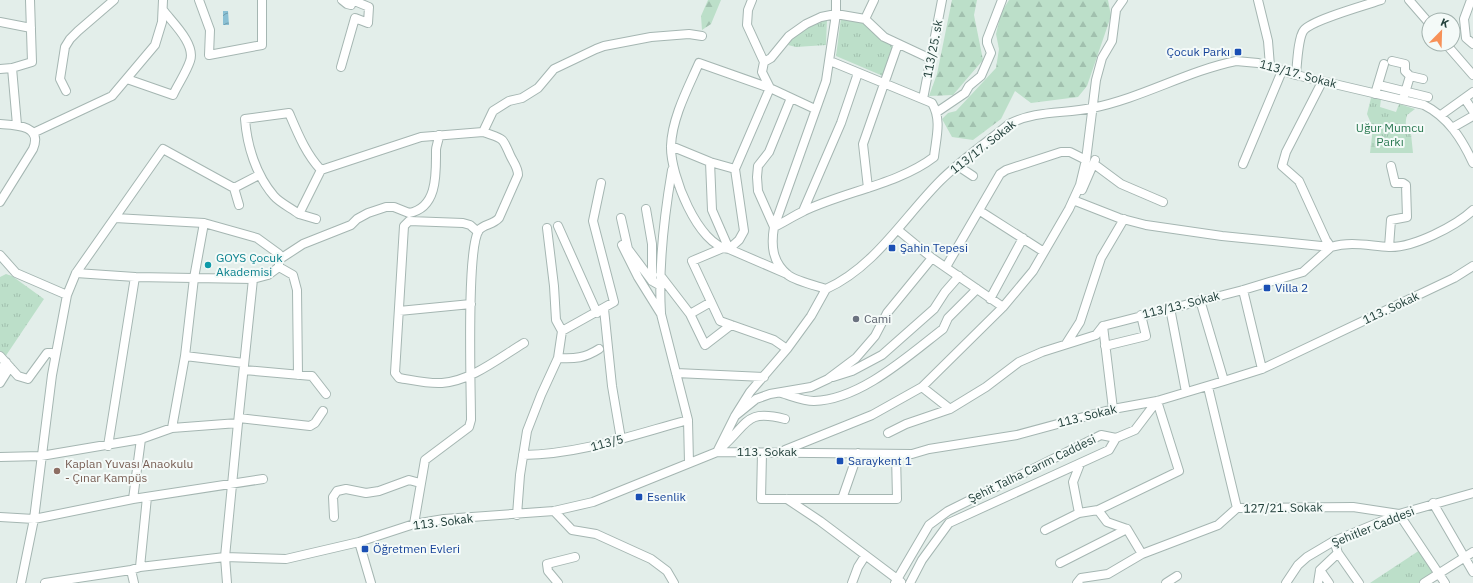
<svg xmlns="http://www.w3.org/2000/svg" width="1473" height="583" font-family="'IBM Plex Sans',sans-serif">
  <defs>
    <pattern id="grass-tufts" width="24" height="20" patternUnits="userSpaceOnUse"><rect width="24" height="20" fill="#bcdfc9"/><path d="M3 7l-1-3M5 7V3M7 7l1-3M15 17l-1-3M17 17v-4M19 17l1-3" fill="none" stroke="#a1c0ae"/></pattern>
    <pattern id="forest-firs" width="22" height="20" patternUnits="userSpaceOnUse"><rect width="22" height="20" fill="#bcdfc9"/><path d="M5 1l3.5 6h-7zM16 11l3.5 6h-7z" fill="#a1c0ae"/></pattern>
    <pattern id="water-waves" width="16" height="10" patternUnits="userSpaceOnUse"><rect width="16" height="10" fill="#8ac0d4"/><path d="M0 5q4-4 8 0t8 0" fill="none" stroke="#709dad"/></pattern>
  </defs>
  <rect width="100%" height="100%" fill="#e3eeea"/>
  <path fill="url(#grass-tufts)" d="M841 18 866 24 893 47 883 76 836 56Z
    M827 19 826 45 796 47 788 45C798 30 811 24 827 19Z
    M1371 98 1381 99 1380 107 1396 112 1399 104 1415 109 1407 115C1405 123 1405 128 1411 134L1413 153H1370L1373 128 1367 114Z
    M6 274 12 276 44 299 5 357 0 351V277Z
    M1420 550 1435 573 1420 583H1370Z"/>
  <path fill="url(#forest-firs)" d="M708 0H721L711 24 702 30 701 16Z
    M952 0H977L974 15 983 60 953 95 929 96 937 74Z
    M1009 0H1108L1111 16 1087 86 1078 97 1031 103 1015 91 1001 119 973 140 952 137 942 119 948 113 956 111 996 68 999 49 996 34 1001 13Z"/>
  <path fill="url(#water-waves)" d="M223 11H228L229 25H223Z"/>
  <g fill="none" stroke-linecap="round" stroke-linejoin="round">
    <defs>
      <path id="minor" d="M199 0 210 30 209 55 262 45V0
        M342 0 347 4 351 5V0
        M752 0 748 10 747 25 764 62 762 72 770 88 815 109
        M836 0V14L826 81 774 227C771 245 772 262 788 275 796 281 817 286 826 289 875 267 904 217 940 181 961 160 986 143 1009 124 1036 110 1064 114 1092 108 1142 98 1187 71 1236 61L1258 63 1296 75 1424 105C1448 117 1462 139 1473 163
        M1258 0 1268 41 1270 66
        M1409 0 1429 23
        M1471 0 1464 19 1466 38 1473 44
        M865 19 874 0
        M0 22 31 28
        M1446 44 1473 75
        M1392 61 1405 64V71L1410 76
        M764 62 771 58 789 36 806 24 821 17 836 14 865 19 884 37 931 59
        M341 67 355 18 368 23 369 7 352 0
        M12 68 32 62 30 0
        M0 69 12 68 17 125
        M1296 75C1297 65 1298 37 1304 30 1312 20 1366 5 1381 0
        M127 79 173 95C178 84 186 73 190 61 196 44 172 22 163 10
        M1322 82 1286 152 1282 166 1299 181 1326 240 1331 247
        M1383 86 1428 97
        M66 91 60 79 65 47 70 39 78 31 114 0
        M1375 94 1384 64
        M1404 96 1410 76 1423 79
        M791 98 769 152 758 166 757 177 758 191 774 227C785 222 793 216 804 211 843 192 899 184 934 157 936 138 942 120 932 103L830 61
        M923 99 942 0
        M1465 99 1473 111
        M937 112 965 93 969 86 981 76 991 53 987 43V39L1002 0
        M289 113C298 134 306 154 321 170L299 214C291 208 280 203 274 196 256 175 247 146 245 119Z
        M1441 115 1473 92
        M0 124C15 125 43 125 33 149L0 202
        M1452 128 1473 116
        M33 133 112 96 155 45 162 22 163 0
        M671 146 710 162 735 169
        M710 162 712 210 729 249 739 240 744 231 735 169 770 88 699 63C688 88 672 118 671 146 670 174 698 246 729 249L787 274
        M1094 164 1121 184 1163 202
        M1243 164 1282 71
        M958 166 973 176
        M321 170 421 137 483 132 493 111 509 101 522 98 538 88 554 69 596 49 604 46 651 37 689 34 702 36
        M234 188 259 175
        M868 188 863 144 898 44
        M1082 190 1095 160
        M1073 200 1119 218 1146 225 1222 236 1331 247C1351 241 1369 246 1389 247 1413 248 1456 226 1473 210
        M646 209 652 244V281
        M803 211 841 123 858 73
        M980 211 1044 252
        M299 214 316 219
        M621 218 628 249 652 281 659 285
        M558 226 597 313
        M898 230 932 258 1003 307
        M478 232 470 225 463 223 409 221 404 226 395 373 399 378C412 380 428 384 442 383 471 381 499 358 524 343
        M622 245 638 277 661 314 688 420 689 463
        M1389 247 1391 220 1407 217 1406 185 1403 183H1395L1391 166
        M723 248 692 261 720 321 774 340 787 349
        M0 255 16 273 67 295
        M280 259 303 244 351 225 357 219 368 213 386 207H394L409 213C438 208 436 173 436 150 436 146 439 140 439 135
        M279 267 293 275 297 290 298 375
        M946 267 1000 174 1006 170 1061 152H1070L1086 160
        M76 273 135 277 253 279 268 275 279 267V254L257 238 204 223 115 218
        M660 275 690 314 705 345 731 325
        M1243 290 1262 369
        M990 299 1023 238
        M1200 300 1224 381
        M1170 308 1186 392
        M604 309 612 386 621 439
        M399 311 471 304
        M661 313C658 265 664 217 672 170
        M690 314 711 302
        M562 331 614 302 593 221 601 183
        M1066 344 1080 322 1101 258 1124 219
        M1105 346 1146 336 1141 315
        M0 356 18 376 28 379 47 353H52L55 357
        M185 356 244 363
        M558 358C575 359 585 358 599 349
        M244 370 312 376 326 394
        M0 371 6 362
        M676 373 764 377
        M833 377 852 371 882 355 934 309 945 292 959 276
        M0 383 10 367
        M922 387 950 409
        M1208 387 1237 508
        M781 393C792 396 803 401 814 401 860 400 908 356 943 329L948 318 977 289
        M1157 401 1179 471 1098 510 1107 522 1127 529 1142 554 1218 525 1237 508 1353 507 1399 514 1445 583
        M1113 409 1103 326 1243 290 1303 272 1331 247
        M735 416 756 399 770 394 811 387 828 379 856 358 875 336 887 313 932 258
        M239 418 310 426 315 423 323 411
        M172 428 185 356 194 278 204 223
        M888 433 906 424 950 409 986 387 1019 362 1042 352 1096 335 1103 326
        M1116 438 1135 430 1157 401
        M108 446 135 277
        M722 447C749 423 745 409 785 419
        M785 450 872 415 922 387 1003 307 1033 271 1069 209 1080 185 1086 160 1096 80 1102 58 1112 41 1116 10 1123 0
        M717 452 735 416 750 392 787 349 811 316 826 289
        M762 453 761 499H897L896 454
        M523 455C581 454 633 435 688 420
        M0 457 41 456 141 439 172 428 238 423 253 279
        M133 499 141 439
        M787 499 820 521 901 582
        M842 499 858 453
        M1433 503 1473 572
        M554 511 572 530 596 534 651 559 667 571 674 583
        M1079 513 1073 482 1080 464
        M517 515 520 475 527 431 541 395 558 358 562 331 556 320 554 286 547 228
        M0 517 34 519 133 499 263 479
        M334 517 333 497 337 491 346 489 366 493 379 491 409 480 420 483
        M414 524 425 460 469 427 471 420C471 390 466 248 479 230 484 224 493 225 499 218L518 175C518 167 513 162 510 155 502 136 503 139 483 132
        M1045 530 1079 513 1098 510
        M1334 541 1338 553 1359 583
        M359 542 371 583
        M1060 563 1127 529
        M140 567 147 497
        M131 570 134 583
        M1320 570 1329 583
        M21 583 34 519 52 375 67 295 76 273 163 149 234 188 239 205
        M45 583 131 570 140 567 225 557 286 559 359 542 414 524 444 519 554 511 593 502 717 452 912 454 929 449 1017 435 1113 409 1157 401 1224 381 1262 369 1454 278 1473 266
        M227 583 225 557 238 423
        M558 583 548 571 547 564 575 557
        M852 583 858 567 865 556
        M895 583 929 525 948 511 1101 435 1116 438
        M910 583 922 560 949 523 1109 450 1116 438
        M1077 583 1081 578 1108 574 1142 554
        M1166 583 1177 576
        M1286 583 1298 565 1307 557 1334 541 1399 514 1473 493
        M1318 583 1320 570 1338 553
        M1424 583 1473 552"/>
    </defs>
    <use href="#minor" stroke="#a5b6b2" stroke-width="10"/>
    <use href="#minor" stroke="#fff" stroke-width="8"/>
  </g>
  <g fill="#1a4fb4" stroke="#f4faf8" stroke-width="1.5">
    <rect x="1234" y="48" width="8" height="8" rx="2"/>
    <rect x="888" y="244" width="8" height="8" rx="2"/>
    <rect x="1263" y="284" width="8" height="8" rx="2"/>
    <rect x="836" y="457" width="8" height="8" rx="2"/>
    <rect x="635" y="493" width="8" height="8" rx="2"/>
    <rect x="361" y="545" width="8" height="8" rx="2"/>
  </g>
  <circle fill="#0f9aa8" stroke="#f4faf8" stroke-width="1.5" cx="208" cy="265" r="4"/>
  <circle fill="#6b7280" stroke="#f4faf8" stroke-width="1.5" cx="856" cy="319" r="4"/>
  <circle fill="#8d6e63" stroke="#f4faf8" stroke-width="1.5" cx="57" cy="471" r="4"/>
  <g text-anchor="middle" stroke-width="4" stroke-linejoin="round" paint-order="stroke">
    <g font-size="12" fill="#22403b" stroke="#f4faf8">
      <text transform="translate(933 49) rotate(-79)" y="4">113/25. sk</text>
      <text transform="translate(1298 74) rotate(15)" y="4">113/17. Sokak</text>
      <text transform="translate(983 147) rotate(-38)" y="4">113/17. Sokak</text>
      <text transform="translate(1181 305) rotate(-14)" y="4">113/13. Sokak</text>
      <text transform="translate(1391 308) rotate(-25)" y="4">113. Sokak</text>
      <text transform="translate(1087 416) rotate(-14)" y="4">113. Sokak</text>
      <text transform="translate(607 443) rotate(-15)" y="4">113/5</text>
      <text x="767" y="456">113. Sokak</text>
      <text transform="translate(1032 469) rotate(-26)" y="4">Şehit Talha Carım Caddesi</text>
      <text transform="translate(1283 508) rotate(-1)" y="4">127/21. Sokak</text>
      <text transform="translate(443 522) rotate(-7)" y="4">113. Sokak</text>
      <text transform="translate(1373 527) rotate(-22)" y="4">Şehitler Caddesi</text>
    </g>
    <g font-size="12" fill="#164399" stroke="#f4faf8" text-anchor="start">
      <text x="1230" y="56" text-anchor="end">Çocuk Parkı</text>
      <text x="900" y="252">Şahin Tepesi</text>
      <text x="1275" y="292">Villa 2</text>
      <text x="848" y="465">Saraykent 1</text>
      <text x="647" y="501">Esenlik</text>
      <text x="373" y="553">Öğretmen Evleri</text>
    </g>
    <g font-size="12" fill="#2b7952" stroke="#f4faf8">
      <text x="1390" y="132">Uğur Mumcu<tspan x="1390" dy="14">Parkı</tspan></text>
    </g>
    <g font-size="12" fill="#0d838f" stroke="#f4faf8" text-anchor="start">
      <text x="216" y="262">GOYS Çocuk<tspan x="216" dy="14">Akademisi</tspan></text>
    </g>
    <g font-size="12" fill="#5b616d" stroke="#f4faf8" text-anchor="start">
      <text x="864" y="323">Cami</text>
    </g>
    <g font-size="12" fill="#785e54" stroke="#f4faf8" text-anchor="start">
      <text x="65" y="468">Kaplan Yuvası Anaokulu<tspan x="65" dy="14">- Çınar Kampüs</tspan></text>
    </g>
  </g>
  <g transform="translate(1441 32) rotate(23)"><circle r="19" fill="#f4faf8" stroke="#a0b0ac"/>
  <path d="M0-3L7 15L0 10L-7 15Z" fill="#f79158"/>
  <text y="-6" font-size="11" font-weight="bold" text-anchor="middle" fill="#22403b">K</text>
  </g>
</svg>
